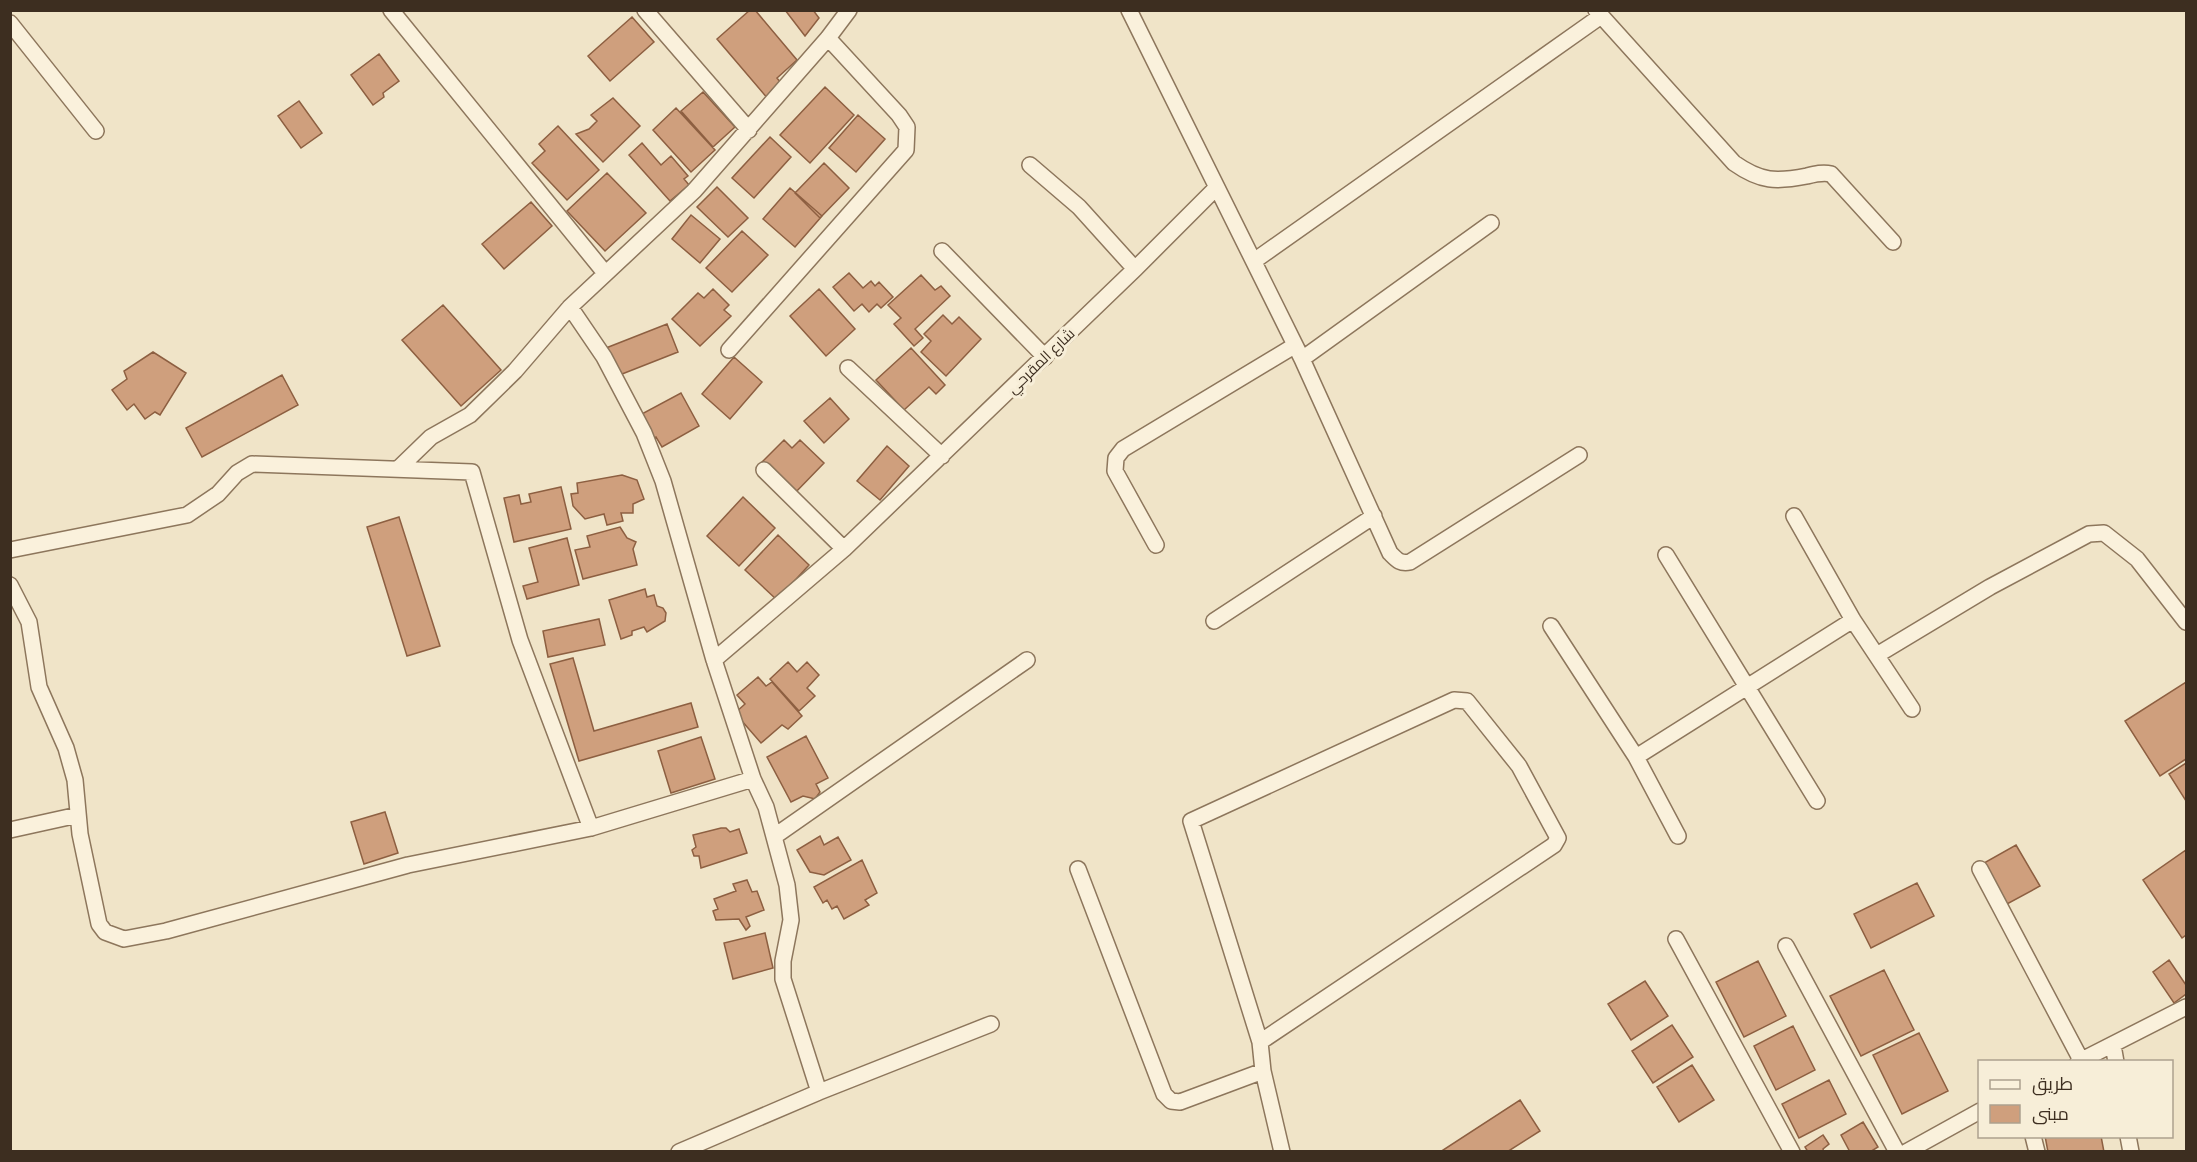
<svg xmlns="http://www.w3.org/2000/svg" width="2197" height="1162" font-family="'IBM Plex Serif',Cairo,serif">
  <rect width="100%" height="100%" fill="#f0e4c8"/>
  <path fill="#cf9f7d" stroke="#8d5f41" stroke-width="1.5" d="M750 10H755L797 60 777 78 781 83 772 90 775 95 769 100 717 39Z
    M785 10H813L819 18 805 36Z
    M632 17 654 42 610 81 588 56Z
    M379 54 399 81 383 93 384 97 373 105 351 75Z
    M825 87 854 115 810 163 780 135Z
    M703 92 735 127 713 147 681 111Z
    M613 98 640 126 603 162 576 134 589 129 597 121 591 115Z
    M299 101 322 133 301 148 278 116Z
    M676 108 715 150 691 172 653 130Z
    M858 115 885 139 856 172 829 148Z
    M558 126 599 170 567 200 532 163 545 151 539 144Z
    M770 137 791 157 754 198 732 178Z
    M642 143 661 165 671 156 688 176 684 179 689 185 670 201 629 155Z
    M824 163 849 188 820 218 795 193Z
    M607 173 646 213 605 251 567 211Z
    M717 187 748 218 728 237 697 207Z
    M790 188 822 216 795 247 763 219Z
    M531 202 552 226 504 269 482 244Z
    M691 215 720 239 700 263 672 239Z
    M742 231 768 255 732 292 706 268Z
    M849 273 863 288 871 281 875 286 879 282 893 297 881 308 877 304 869 312 862 304 854 311 833 287Z
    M921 275 935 290 941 286 950 296 915 329 923 338 914 346 894 324 901 318 888 305Z
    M713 289 729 305 724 310 731 316 700 346 672 319 698 293 704 298Z
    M819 289 855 329 826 356 790 316Z
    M443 305 501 370 461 406 402 340Z
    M943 315 952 324 959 317 981 339 946 376 921 352 931 341 924 334Z
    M667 324 678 352 617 376 606 348Z
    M911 348 945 385 936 394 929 387 904 410 876 380Z
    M153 352 186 373 160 415 155 412 145 419 134 404 127 410 112 390 127 379 124 371Z
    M734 357 762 382 730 419 702 394Z
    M282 375 298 405 202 457 186 428Z
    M681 393 699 426 662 447 656 437 651 440 638 416Z
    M830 398 849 419 824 443 804 421Z
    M784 440 792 448 800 440 824 463 794 494 761 463Z
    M887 446 909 466 880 500 857 481Z
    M622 475 637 480 644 499 633 504V513H621L623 521 607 525 604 514 585 519 573 506 571 494 578 493 577 483Z
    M561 487 571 529 514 542 504 498 519 495 521 504 531 502 529 494Z
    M743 497 775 528 739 566 707 536Z
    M399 517 440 646 407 656 367 527Z
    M620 527 627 538 636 542 633 549 637 565 583 579 575 550 590 547 587 536Z
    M778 535 809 565 777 600 745 570Z
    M567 538 579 585 527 599 523 586 538 582 529 548Z
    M645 589 647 597 654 595 657 606 663 608 666 613 665 621 647 632 644 627 632 631V635L621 639 609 600Z
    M599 619 605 645 548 657 543 631Z
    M573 658 594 731 691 703 698 727 579 761 550 664Z
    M788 662 797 672 807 662 819 675 807 688 815 696 799 711 770 679Z
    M758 677 766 686 772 682 802 716 788 729 782 725 761 743 735 713 745 704 737 695Z
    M2186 682V759L2160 776 2125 721Z
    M806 736 828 778 816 784 820 792 815 799 803 796 791 802 767 757Z
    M701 737 715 779 671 793 658 751Z
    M2186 763V801L2169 774Z
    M385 812 398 853 364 864 351 822Z
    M721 828H726L730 832 739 829 747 853 701 868 699 856H694L692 850 696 847 693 835Z
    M820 836 824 845 838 837 851 860 824 875 810 872 797 850Z
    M2016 845 2040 886 2007 904 1984 863Z
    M2186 850V935L2182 938 2143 880Z
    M862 860 877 893 865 900 869 905 844 919 837 906 832 909 827 900 823 903 814 887Z
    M747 880 752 892 757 891 764 910 746 917 750 926 746 930 739 919 716 920 713 911 718 909 714 899 736 891 733 884Z
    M1917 883 1934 916 1871 948 1854 914Z
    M765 933 773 968 733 979 724 943Z
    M2169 960 2186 985V994L2174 1003 2153 972Z
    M1758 961 1786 1016 1744 1037 1716 982Z
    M1884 970 1914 1030 1861 1056 1830 996Z
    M1645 981 1668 1016 1631 1040 1608 1004Z
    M1672 1025 1693 1057 1653 1083 1632 1051Z
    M1793 1026 1815 1070 1776 1090 1754 1046Z
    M1919 1033 1948 1091 1902 1114 1873 1055Z
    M1692 1065 1714 1100 1679 1122 1657 1087Z
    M1829 1080 1846 1114 1799 1138 1782 1104Z
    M1520 1100 1540 1131 1507 1152H1440Z
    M1863 1122 1878 1147 1870 1152H1850L1841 1135Z
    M1823 1135 1829 1144 1823 1149 1824 1152H1808L1805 1147Z
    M2045 1136H2101L2104 1152H2048Z"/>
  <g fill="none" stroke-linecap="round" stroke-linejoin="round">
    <defs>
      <path id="street" d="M391 10 605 273
        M645 10 749 130
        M1129 10 1302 359 1390 553C1397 560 1400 564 1410 562L1579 455
        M1596 10 1734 163C1761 182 1776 182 1807 176 1815 174 1823 172 1831 174L1893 242
        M10 23 96 131
        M1030 165 1079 207 1135 269
        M942 251 1045 357
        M1254 261 1601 16
        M570 307 604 357 644 433 663 481 714 660 753 779 766 807 787 885 791 920 783 961V979L819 1092 679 1152
        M729 350 906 150 907 127 899 115 828 38
        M1302 359 1491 223
        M848 368 942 456
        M399 468 431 437 470 415 515 371 570 307 694 191 828 38 849 10
        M764 470 844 549
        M1794 516 1853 620 1912 709
        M1156 545 1115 471 1116 458 1123 449 1294 346
        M10 550 187 515 218 494 237 473 252 464 472 472 520 640 591 828
        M1666 555 1817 801
        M10 585 29 622 39 687 66 748 75 780 80 834 99 924 105 932 124 939 166 931 408 865 591 828 753 779
        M1214 621 1374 516
        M1551 626 1636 757 1678 836
        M1877 655 1990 587 2089 534 2104 533 2137 559 2186 622
        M714 660 844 549 1135 269 1216 188
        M1636 757 1853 620
        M10 830 78 815
        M775 836 1027 660
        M1078 869 1164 1094 1171 1101 1180 1102 1263 1071
        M1980 869 2081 1060
        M1676 939 1792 1152
        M1786 946 1897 1152
        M1260 1042 1554 845 1558 838 1519 766 1467 701 1454 700 1191 821 1260 1042 1263 1071 1282 1152
        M2113 1045 2116 1062
        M2078 1062 2186 1007
        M819 1092 991 1024
        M2033 1136 2037 1152
        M2128 1136 2131 1152
        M1906 1152 1980 1111"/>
    </defs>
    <use href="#street" stroke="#8d765c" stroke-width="18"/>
    <use href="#street" stroke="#faf1dc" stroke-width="15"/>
  </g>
  <g text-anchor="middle" stroke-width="6" stroke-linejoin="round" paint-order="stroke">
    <g font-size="15" fill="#3d2e20" stroke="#f7eed8">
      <text transform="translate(1041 361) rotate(-44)" y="5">شارع المقرحي</text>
    </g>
  </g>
  <rect width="2197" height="1162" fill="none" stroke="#3d2e20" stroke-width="24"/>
  <rect x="1978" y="1060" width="195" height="78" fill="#f7eed8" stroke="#ada18e" stroke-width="1.5"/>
  <rect x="1990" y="1080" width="30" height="9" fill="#faf1dc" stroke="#ada18e" stroke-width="1.5"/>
  <text x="2032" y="1090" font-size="18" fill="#3d2e20">طريق</text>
  <rect x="1990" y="1105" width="30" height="18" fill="#cf9f7d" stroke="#ada18e" stroke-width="1.5"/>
  <text x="2032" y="1120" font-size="18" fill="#3d2e20">مبنى</text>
</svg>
